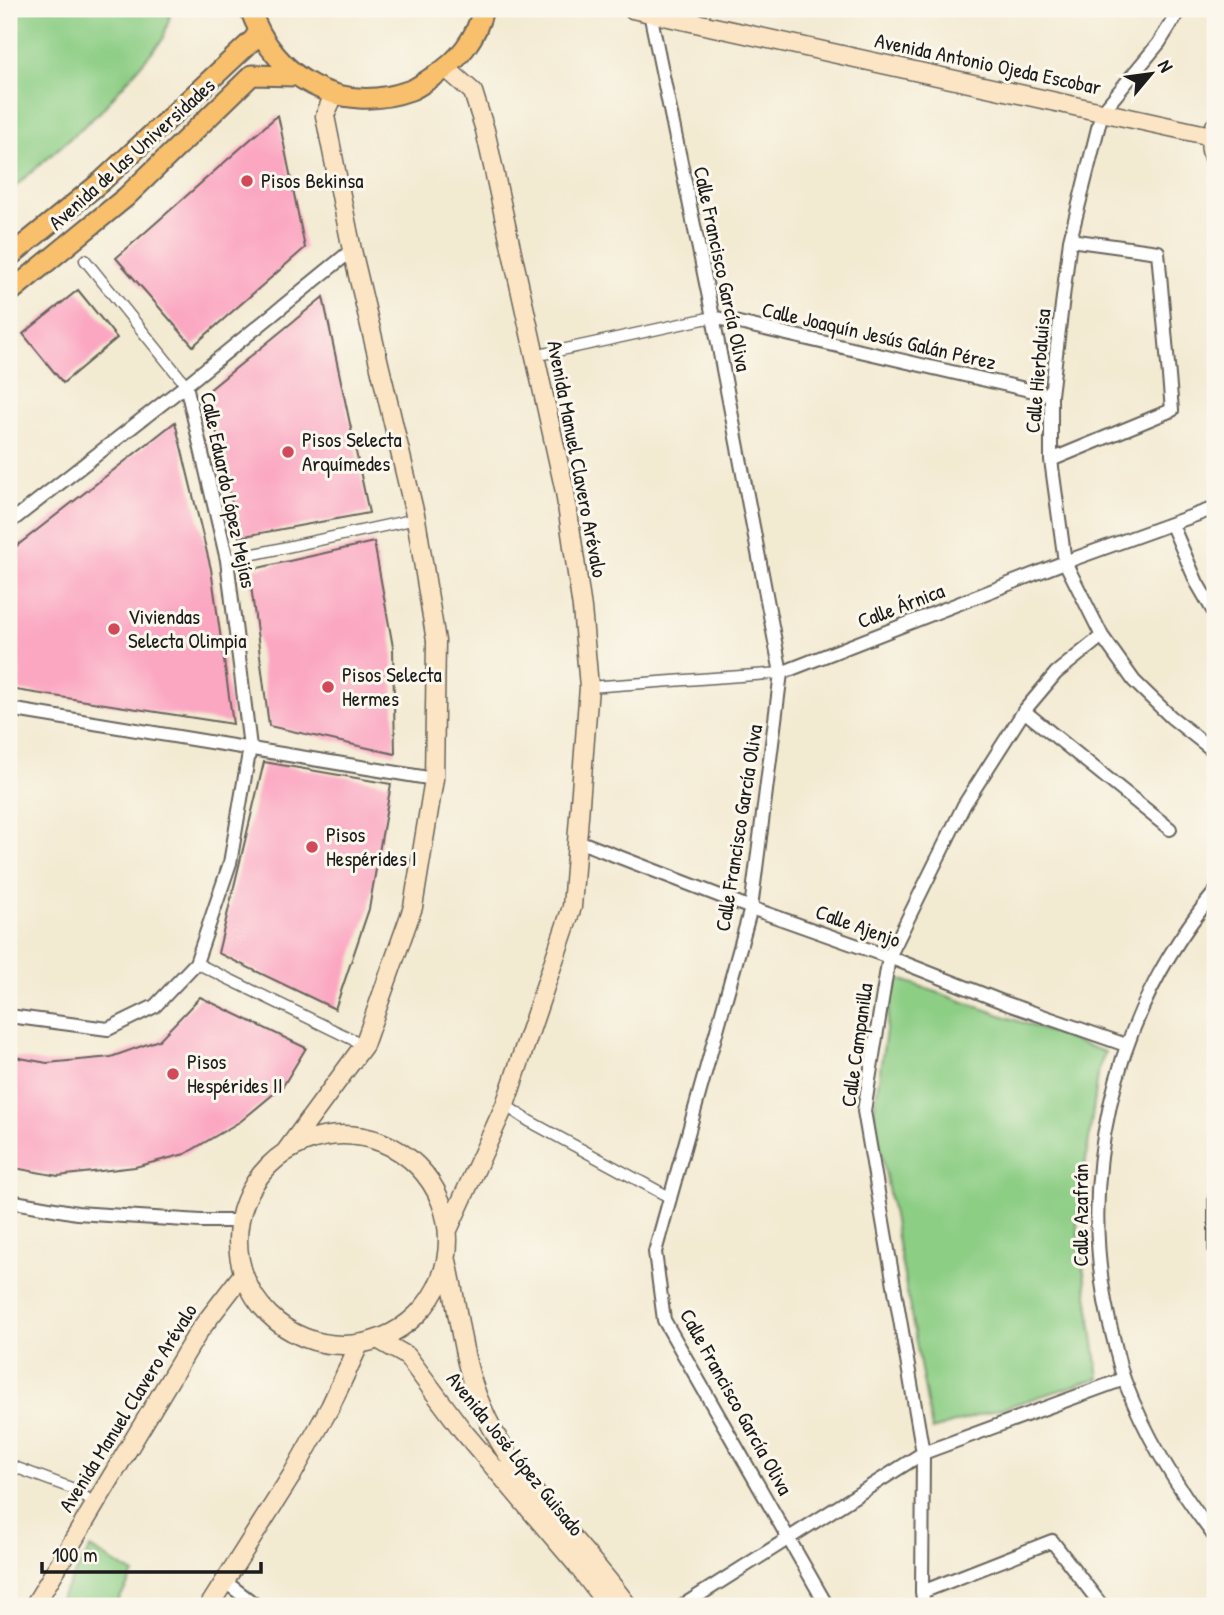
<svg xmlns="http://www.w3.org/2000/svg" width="1224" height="1615" font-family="'Patrick Hand',sans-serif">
  <rect width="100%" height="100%" fill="#fbf7ec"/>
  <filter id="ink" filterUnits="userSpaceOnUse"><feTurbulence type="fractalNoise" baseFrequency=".0143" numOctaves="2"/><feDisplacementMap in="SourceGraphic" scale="14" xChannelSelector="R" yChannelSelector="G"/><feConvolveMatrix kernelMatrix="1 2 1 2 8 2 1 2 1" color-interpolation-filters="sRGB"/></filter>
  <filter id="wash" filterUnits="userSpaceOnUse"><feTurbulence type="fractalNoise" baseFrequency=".00686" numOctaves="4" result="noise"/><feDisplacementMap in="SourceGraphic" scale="28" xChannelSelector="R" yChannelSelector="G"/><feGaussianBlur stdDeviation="1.57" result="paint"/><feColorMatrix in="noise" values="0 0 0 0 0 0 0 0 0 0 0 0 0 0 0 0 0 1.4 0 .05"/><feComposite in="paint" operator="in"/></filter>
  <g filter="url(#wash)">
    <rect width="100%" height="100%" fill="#f3ead2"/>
    <path fill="#8dce85" stroke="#547550" stroke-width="2" d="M9 9H172L163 39 100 112 9 192Z
      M894 977 1105 1052 1099 1068 1077 1224 1099 1378 932 1430 874 1111Z
      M90 1548 134 1574 115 1606H56Z"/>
    <g id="blocks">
      <path fill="#fba7c2" d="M278 115 305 248 193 346 116 258Z
        M78 290 117 338 63 383 23 334Z
        M323 297 369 513 239 537 208 391Z
        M175 422 211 569 233 724 9 689V552Z
        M374 542 393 647 395 754 269 726 249 570Z
        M264 762 391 784 369 909 335 1009 218 953Z
        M200 997 306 1048 283 1086 241 1121 185 1154 135 1167 58 1176 9 1167V1056L47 1063 111 1057 159 1040Z"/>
    </g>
  </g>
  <g filter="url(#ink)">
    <use href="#blocks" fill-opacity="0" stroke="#67645c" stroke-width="2"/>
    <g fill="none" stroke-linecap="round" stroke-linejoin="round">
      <defs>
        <path id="pedestrian" d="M85 260 186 385
          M534 356 713 317
          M227 560 416 519
          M589 687 781 673
          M196 963 364 1045
          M505 1105 529 1121 671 1198
          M9 1465 74 1489 95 1504"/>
        <path id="minor" d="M653 9 650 13 713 317 781 673 751 908 655 1252 664 1320 827 1606
          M1180 9 1159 43 1102 112 1070 240 1051 395V460L1065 562 1102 636 1134 681 1171 717 1215 752
          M713 317 1051 395
          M1051 460 1172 410 1158 252 1070 240
          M9 523 186 385 352 250
          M1172 525 1197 583 1215 614
          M781 673 1065 562 1215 508
          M9 709 434 779
          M1024 711 1170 829
          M578 841 751 908 889 957 1008 1004 1126 1045
          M1215 892C1112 1015 1072 1186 1114 1341 1117 1354 1120 1369 1125 1382 1147 1439 1178 1489 1215 1537
          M9 1016 108 1029 155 1006 196 963 230 863 250 747 227 560 186 385
          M1215 1197V1250
          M9 1201 77 1213 201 1221H239
          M224 1581 257 1606
          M922 1592 1052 1541 1102 1606
          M682 1606 923 1453 1124 1379
          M924 1606 922 1592 923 1453 864 1111 889 957 964 805 1024 711 1056 673 1102 636"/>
        <path id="secondary" d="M632 9 1211 136
          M447 69 473 92 485 130 565 492 582 608 589 687 572 907 505 1105 448 1230
          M1215 126C1208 139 1209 150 1215 163
          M238 1240a105 105 0 1 1 210 0a105 105 0 1 1-210 0Z
          M286 1151 364 1045 413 907 434 779 436 641 416 519 352 250 325 116 334 94
          M447 1261C459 1310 461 1361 482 1407 514 1483 580 1540 628 1606
          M379 1340 407 1356 463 1431 577 1565 608 1606
          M34 1606 199 1331 243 1274
          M209 1606 292 1475 330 1407 359 1345"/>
        <path id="primary" d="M250 9C274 78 339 116 411 90 419 87 427 80 434 76 458 62 477 37 483 9
          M9 257 102 181 254 39 258 32
          M9 293 126 197 252 75 295 76"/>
      </defs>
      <use href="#pedestrian" stroke="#67645c" stroke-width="13"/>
      <use href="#minor" stroke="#67645c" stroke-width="16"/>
      <use href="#secondary" stroke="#67645c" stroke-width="21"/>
      <use href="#primary" stroke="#67645c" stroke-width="23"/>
      <use href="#pedestrian" stroke="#fff" stroke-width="10"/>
      <use href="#minor" stroke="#fff" stroke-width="12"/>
      <use href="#secondary" stroke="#fce5c4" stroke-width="18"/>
      <use href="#primary" stroke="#f8bf6c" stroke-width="19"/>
    </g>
  </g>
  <g fill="#d1495b" stroke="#fbf7ec" stroke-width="2.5">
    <circle cx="247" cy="181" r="7"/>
    <circle cx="288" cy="452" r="7"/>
    <circle cx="114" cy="629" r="7"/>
    <circle cx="328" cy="687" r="7"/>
    <circle cx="312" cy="847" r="7"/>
    <circle cx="173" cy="1074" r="7"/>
  </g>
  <g text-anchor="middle" stroke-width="6" stroke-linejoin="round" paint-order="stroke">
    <g font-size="21" fill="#1c1c1c" stroke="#fbf7ec">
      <text transform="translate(988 64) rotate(12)" y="7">Avenida Antonio Ojeda Escobar</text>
      <text transform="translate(132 154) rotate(-42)" y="7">Avenida de las Universidades</text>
      <text transform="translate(722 269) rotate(78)" y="7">Calle Francisco García Oliva</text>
      <text transform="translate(879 336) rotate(13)" y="7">Calle Joaquín Jesús Galán Pérez</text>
      <text transform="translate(1038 371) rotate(-85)" y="7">Calle Hierbaluisa</text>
      <text transform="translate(577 459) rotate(79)" y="7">Avenida Manuel Clavero Arévalo</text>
      <text transform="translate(228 490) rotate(78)" y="7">Calle Eduardo López Mejías</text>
      <text transform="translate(901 606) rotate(-21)" y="7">Calle Árnica</text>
      <text transform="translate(739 828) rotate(-81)" y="7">Calle Francisco García Oliva</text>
      <text transform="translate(858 926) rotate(20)" y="7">Calle Ajenjo</text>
      <text transform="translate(857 1045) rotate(-82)" y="7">Calle Campanilla</text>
      <text transform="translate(1081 1215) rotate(-90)" y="7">Calle Azafrán</text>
      <text transform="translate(736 1402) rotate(61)" y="7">Calle Francisco García Oliva</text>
      <text transform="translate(128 1408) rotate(-58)" y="7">Avenida Manuel Clavero Arévalo</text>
      <text transform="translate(515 1454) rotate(51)" y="7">Avenida José López Guisado</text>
    </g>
    <g font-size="21" fill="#1c1c1c" stroke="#fbf7ec" text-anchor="start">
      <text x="261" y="188">Pisos Bekinsa</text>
      <text x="302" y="447">Pisos Selecta<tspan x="302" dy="24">Arquímedes</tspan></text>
      <text x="128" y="624">Viviendas<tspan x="128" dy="24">Selecta Olimpia</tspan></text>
      <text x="342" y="682">Pisos Selecta<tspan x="342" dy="24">Hermes</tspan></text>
      <text x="326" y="842">Pisos<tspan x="326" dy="24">Hespérides I</tspan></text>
      <text x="187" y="1069">Pisos<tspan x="187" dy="24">Hespérides II</tspan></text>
    </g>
  </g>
  <rect width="1224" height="1615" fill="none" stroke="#fbf7ec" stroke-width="35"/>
  <g transform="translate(1151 74) rotate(61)" stroke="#fbf7ec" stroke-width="5" paint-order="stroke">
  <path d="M0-5L12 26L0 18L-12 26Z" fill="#1c1c1c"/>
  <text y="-10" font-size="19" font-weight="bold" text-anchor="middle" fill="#1c1c1c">N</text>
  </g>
  <path d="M42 1562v10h219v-10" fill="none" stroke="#1c1c1c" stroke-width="3.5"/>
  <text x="52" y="1562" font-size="21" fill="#1c1c1c" stroke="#fbf7ec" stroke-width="5" paint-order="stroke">100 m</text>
</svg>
